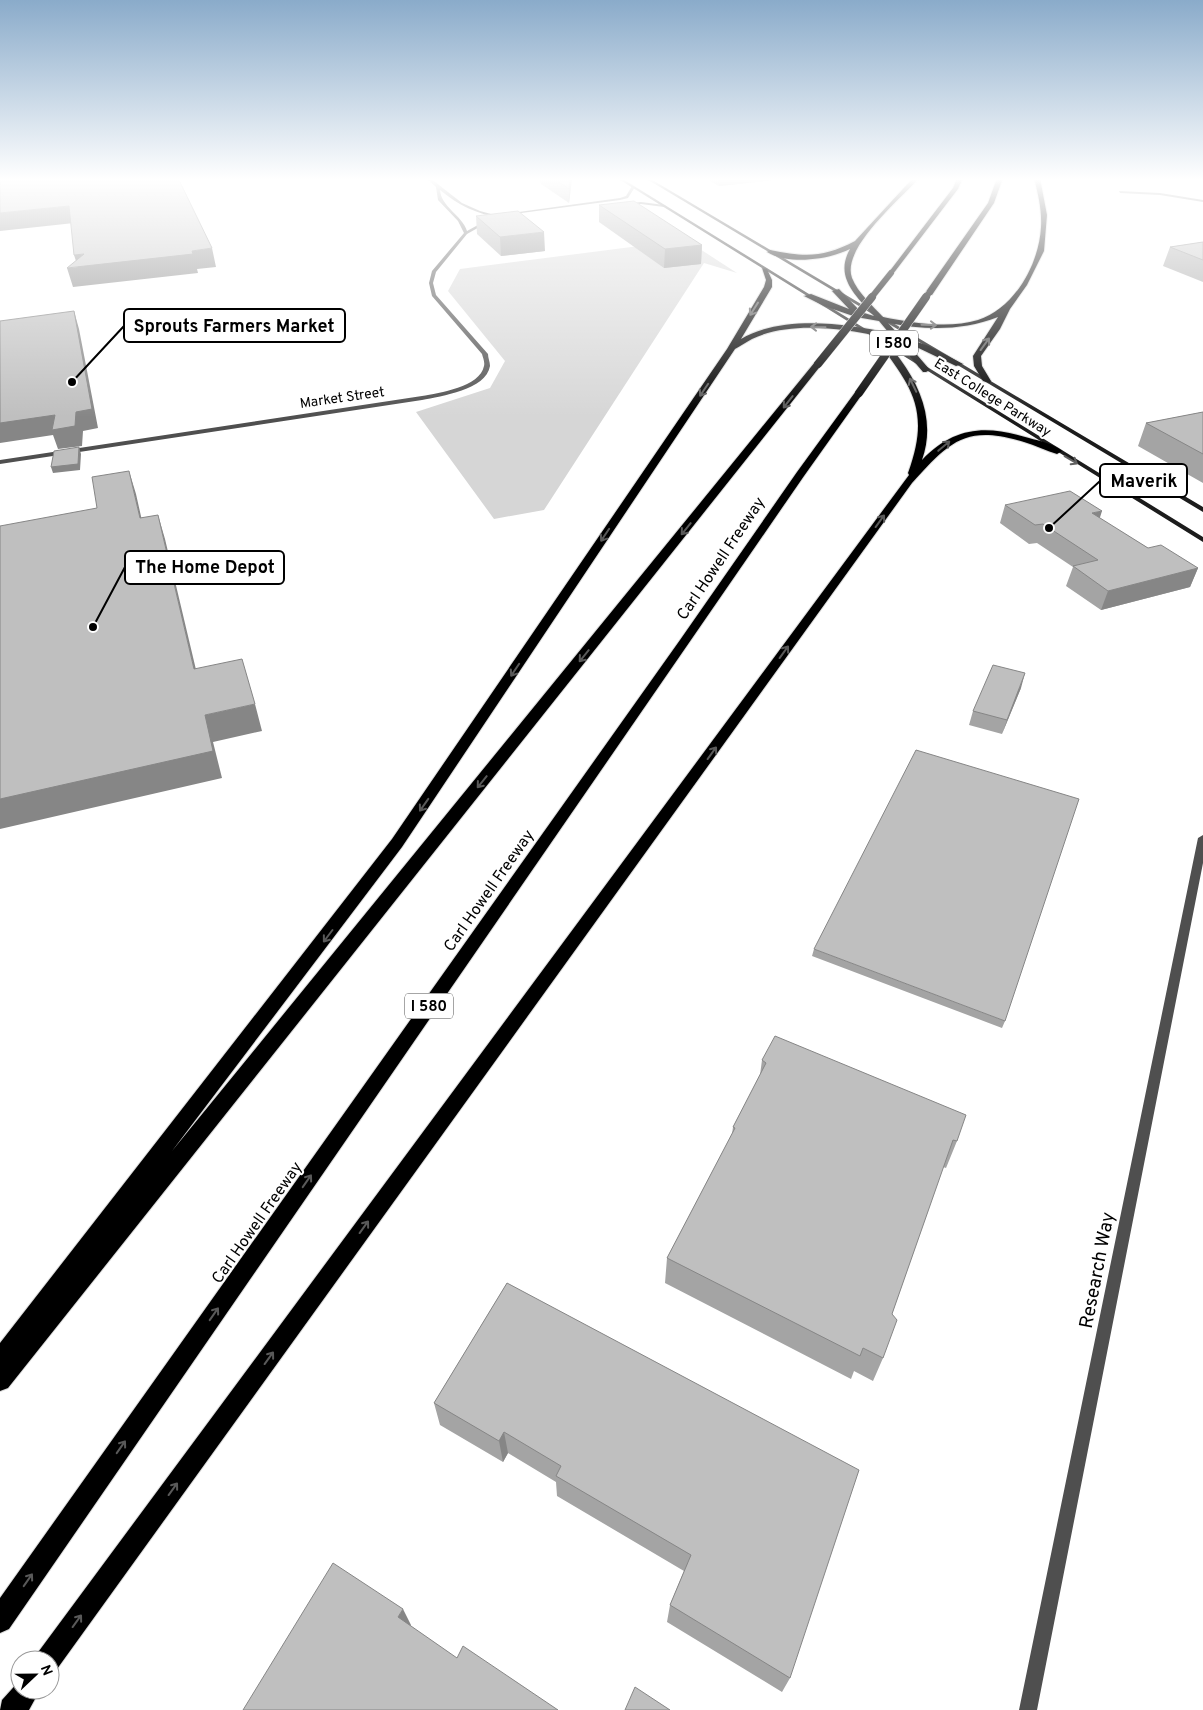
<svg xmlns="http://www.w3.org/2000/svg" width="1203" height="1710" font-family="Overpass,sans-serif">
  <rect width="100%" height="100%" fill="#fff"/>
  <path fill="#d6d6d6" d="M686 240 737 273 704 263 544 510 494 519 416 412 490 388 505 361 448 291 460 269Z"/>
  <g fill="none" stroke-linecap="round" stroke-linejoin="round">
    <defs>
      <path id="highway" d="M913 178H919C900 200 841 248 852 278 858 293 873 306 883 317 913 323 949 329 978 320 1015 308 1039 264 1041 227 1042 210 1038 194 1034 178H1040L1047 215 1044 251 1027 285 1010 309 1000 329 981 356 982 366 991 381 990 383 983 381 974 366 973 356 998 317C962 331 926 330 888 323L900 336 929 346 963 364 956 366 906 342 930 370 926 372H923L895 339 880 336C888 341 894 351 900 359 922 389 935 423 922 460 955 426 986 425 1029 438 1040 441 1054 444 1062 451L1057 454C1046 451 1035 445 1024 442 966 424 950 441 912 483L57 1669 50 1672V1660H35L39 1651 909 475 908 473C931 410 912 387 875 338L879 336C840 328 789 321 752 339 746 342 741 346 735 349L402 847 172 1151 815 362 822 364 8 1388 0 1391V1343L392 839 727 349 764 287 766 280 762 268 767 269 772 280V287L741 339C781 315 845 323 889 333L879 321 856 317 824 306 804 296 811 294 849 309 832 291 839 289 861 312 874 316C856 296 834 277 850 249 828 260 788 265 767 252L770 250C805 257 823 258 855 241Z
        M957 178H963L958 189 893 274H889V272L953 188Z
        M997 178H1003L994 203 932 295H926L925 293 988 203Z
        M859 390 863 393 804 476 9 1629 0 1633V1598L680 640 797 472 856 391Z
        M20 1680V1690H40L29 1710H0L2 1700Z"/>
    </defs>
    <use href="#highway" stroke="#dbdbdb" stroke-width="2"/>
    <path fill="#4f4f4f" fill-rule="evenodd" d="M426 178H430L462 203 480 211 502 217 500 218C477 214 458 205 440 190 441 207 462 215 467 231L487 220 490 221 467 234 436 272 433 283 436 295 488 354C488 358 490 362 490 366 486 390 441 396 422 400L0 464V460L422 396C439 393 480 387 484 366 485 362 483 358 482 354L432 296 429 283 432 271 464 233 458 221 438 200 436 187Z
      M632 186 635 187 628 198 620 200 506 215 504 214 620 198 626 196Z
      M1119 191 1160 193 1203 200V202L1160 195 1120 193Z
      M641 202 664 205 666 206 664 207 641 204H622Z
      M1203 835V863L1037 1710H1019L1198 838Z"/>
    <path fill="#1c1c1c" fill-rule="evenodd" d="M617 178H621L1203 537V542Z
      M645 178H649L1203 507V512Z"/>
    <use href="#highway" fill="#000" fill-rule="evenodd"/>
    <defs>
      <path id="highway-bridge-far1" d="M871 298 891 273
        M925 298 929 293"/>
      <path id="highway-bridge" d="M818 364 872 297
        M859 393 926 297"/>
    </defs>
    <use href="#highway-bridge-far1" stroke="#dbdbdb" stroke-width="7" stroke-linecap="butt"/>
    <use href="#highway-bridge" stroke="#dbdbdb" stroke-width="9" stroke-linecap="butt"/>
    <use href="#highway-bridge-far1" stroke="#000" stroke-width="6"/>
    <use href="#highway-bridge" stroke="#000" stroke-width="8"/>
  </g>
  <path fill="#a4a4a4" d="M538 178H572L569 203 541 184Z
    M705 178H793L719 186Z
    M599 205 702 245 701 264 664 268 599 222Z
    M476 216 545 251 501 256 477 234Z
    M1203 242V282L1163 266 1170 247Z
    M1203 412V483L1138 446 1146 423Z
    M1005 505 1099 518 1148 548 1198 568 1190 587 1101 610 1066 586 1073 567 1037 543 1029 544 1000 523Z
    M1021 688 1002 734 969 725 973 711Z
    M814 949 1005 1021 1002 1028 812 956Z
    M762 1060 957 1141 946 1168 943 1167 892 1314 883 1358 873 1381 854 1371 851 1379 665 1283 667 1258 732 1134 733 1127 760 1075Z
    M507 1283 790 1678 782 1692 667 1622 670 1605 684 1571 557 1496 556 1482 508 1453 503 1462 440 1425 434 1403Z"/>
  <path fill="#868686" d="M570 178H572L569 203V189Z
    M720 178H793L719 186Z
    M69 206 74 223 0 231V213Z
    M544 232 545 251 501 256 500 237Z
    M702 245 701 264 664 268 665 249Z
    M212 248 216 267 197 269 198 273 73 287 67 268 78 267 74 255 84 254 192 251Z
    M74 311 79 329 98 428 83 431 82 446 58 449 53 435 0 443V423Z
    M79 447 81 454 80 470 53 473 51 467Z
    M129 471 136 494 147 543 140 518Z
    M1102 511 1096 530 1092 513Z
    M158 515 165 539 202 695 194 669Z
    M1198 568 1190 587 1101 610 1108 591Z
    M1025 673 1021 688 1002 734 1007 720Z
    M255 704 262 731 213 742 222 778 0 829V799L205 715Z
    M504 1432 508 1453 503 1462 499 1441Z
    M403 1609 411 1625 406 1633 398 1617Z"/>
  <path fill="#bfbfbf" stroke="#868686" d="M0 178H178L212 248 192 251 193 254 67 268 84 254 74 255 69 206 0 213Z
    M553 178H570L569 189Z
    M634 201 702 245 665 249 599 205Z
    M518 211 544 232 500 237 476 216Z
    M1203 242V260L1170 247Z
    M74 311 92 409 76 412 75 426 52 430 55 415 0 423V321Z
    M1203 412V454L1146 423Z
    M79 447 78 464 51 467 54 451Z
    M129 471 140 518 158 515 194 669 242 659 255 704 205 715 213 751 0 799V526L97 508 92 477Z
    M1070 491 1102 511 1092 513 1148 548 1161 545 1198 568 1108 591 1073 566 1098 560 1043 524 1035 525 1005 505Z
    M993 665 1025 673 1007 720 973 711Z
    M916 750 1079 799 1005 1021 814 949Z
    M775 1036 966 1115 957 1141 953 1140 892 1314 897 1320 883 1358 863 1348 860 1356 667 1258 735 1128 733 1127 766 1063 762 1060Z
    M507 1283 859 1470 790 1678 670 1605 691 1555 556 1476 561 1466 504 1432 499 1441 434 1403Z
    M333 1563 403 1609 398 1617 457 1658 463 1646 558 1710H243Z
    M635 1687 670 1710H625Z"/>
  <defs><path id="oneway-shaft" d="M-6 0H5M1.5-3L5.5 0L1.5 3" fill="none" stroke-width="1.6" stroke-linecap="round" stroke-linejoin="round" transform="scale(1.25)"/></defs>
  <g stroke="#595959">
    <use href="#oneway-shaft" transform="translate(754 309) rotate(122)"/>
    <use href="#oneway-shaft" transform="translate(929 325) rotate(1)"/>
    <use href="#oneway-shaft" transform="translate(818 327) rotate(-179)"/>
    <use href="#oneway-shaft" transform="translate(985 344) rotate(-54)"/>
    <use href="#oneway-shaft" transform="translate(913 385) rotate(-116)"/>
    <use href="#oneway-shaft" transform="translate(704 390) rotate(124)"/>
    <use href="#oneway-shaft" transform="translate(788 402) rotate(128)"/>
    <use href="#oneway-shaft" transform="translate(944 446) rotate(-40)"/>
    <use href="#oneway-shaft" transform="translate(880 521) rotate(-54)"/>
    <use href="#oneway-shaft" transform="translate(686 529) rotate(129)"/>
    <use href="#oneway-shaft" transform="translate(605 535) rotate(124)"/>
    <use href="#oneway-shaft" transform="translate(784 652) rotate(-54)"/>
    <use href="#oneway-shaft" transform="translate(584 656) rotate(129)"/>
    <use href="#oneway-shaft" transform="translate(515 670) rotate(124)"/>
    <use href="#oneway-shaft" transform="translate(712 753) rotate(-54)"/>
    <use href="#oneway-shaft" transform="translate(482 782) rotate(129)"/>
    <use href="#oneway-shaft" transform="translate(424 805) rotate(125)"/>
    <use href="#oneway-shaft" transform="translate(328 936) rotate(127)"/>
    <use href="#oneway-shaft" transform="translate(307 1181) rotate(-55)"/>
    <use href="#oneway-shaft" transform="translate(364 1227) rotate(-54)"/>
    <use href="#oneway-shaft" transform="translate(214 1314) rotate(-55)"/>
    <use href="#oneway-shaft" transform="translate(269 1358) rotate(-54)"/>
    <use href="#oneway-shaft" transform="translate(121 1447) rotate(-55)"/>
    <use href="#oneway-shaft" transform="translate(173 1489) rotate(-54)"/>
    <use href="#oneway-shaft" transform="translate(28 1580) rotate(-55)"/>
    <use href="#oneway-shaft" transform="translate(77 1621) rotate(-54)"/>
  </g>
  <use stroke="#606060" href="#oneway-shaft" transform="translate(1071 460) rotate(31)"/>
  <linearGradient id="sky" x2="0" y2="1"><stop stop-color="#8aabca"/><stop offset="0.43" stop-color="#fff"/><stop offset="1" stop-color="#fff" stop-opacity="0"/></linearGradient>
  <rect width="1203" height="417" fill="url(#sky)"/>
  <g text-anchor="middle" stroke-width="4" stroke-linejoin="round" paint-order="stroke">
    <g font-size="14" fill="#000" stroke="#fff">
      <text transform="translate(342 397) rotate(-8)" y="5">Market Street</text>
      <text transform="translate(993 397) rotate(32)" y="5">East College Parkway</text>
    </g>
    <g fill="#fff" stroke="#4c4c4c" stroke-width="1">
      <rect x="870" y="330.5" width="48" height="25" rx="4"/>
      <rect x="405" y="993.5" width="48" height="25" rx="4"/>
    </g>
    <g font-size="15" font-weight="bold" fill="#000">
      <text x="894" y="348">I 580</text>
      <text x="429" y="1011">I 580</text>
    </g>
    <g font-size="16" fill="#000" stroke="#fff">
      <text transform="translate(720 558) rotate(-56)" y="6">Carl Howell Freeway</text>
      <text transform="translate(488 890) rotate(-55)" y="6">Carl Howell Freeway</text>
      <text transform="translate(256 1222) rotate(-55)" y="6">Carl Howell Freeway</text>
    </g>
    <g font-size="19" fill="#000" stroke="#fff">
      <text transform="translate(1096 1270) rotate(-79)" y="7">Research Way</text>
    </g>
  </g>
  <path fill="none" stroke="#000" stroke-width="2" d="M72 382L124 326M1049 528L1100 481M93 627L125 567"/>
  <g fill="#000" stroke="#fff" stroke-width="2">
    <circle cx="72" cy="382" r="5"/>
    <circle cx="1049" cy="528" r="5"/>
    <circle cx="93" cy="627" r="5"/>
  </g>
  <g fill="#fff" stroke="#000" stroke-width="2">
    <rect x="124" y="309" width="221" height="33" rx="5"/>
    <rect x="1100" y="464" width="87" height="33" rx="5"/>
    <rect x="125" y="551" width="159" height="33" rx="5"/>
  </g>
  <g font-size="18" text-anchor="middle" font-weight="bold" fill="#000">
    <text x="234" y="332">Sprouts Farmers Market</text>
    <text x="1144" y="487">Maverik</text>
    <text x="205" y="573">The Home Depot</text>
  </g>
  <g transform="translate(35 1675) rotate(68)"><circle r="24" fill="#ffffff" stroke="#999999"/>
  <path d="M0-4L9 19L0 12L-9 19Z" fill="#000000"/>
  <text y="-8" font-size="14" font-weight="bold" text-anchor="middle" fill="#000000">N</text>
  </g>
</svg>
